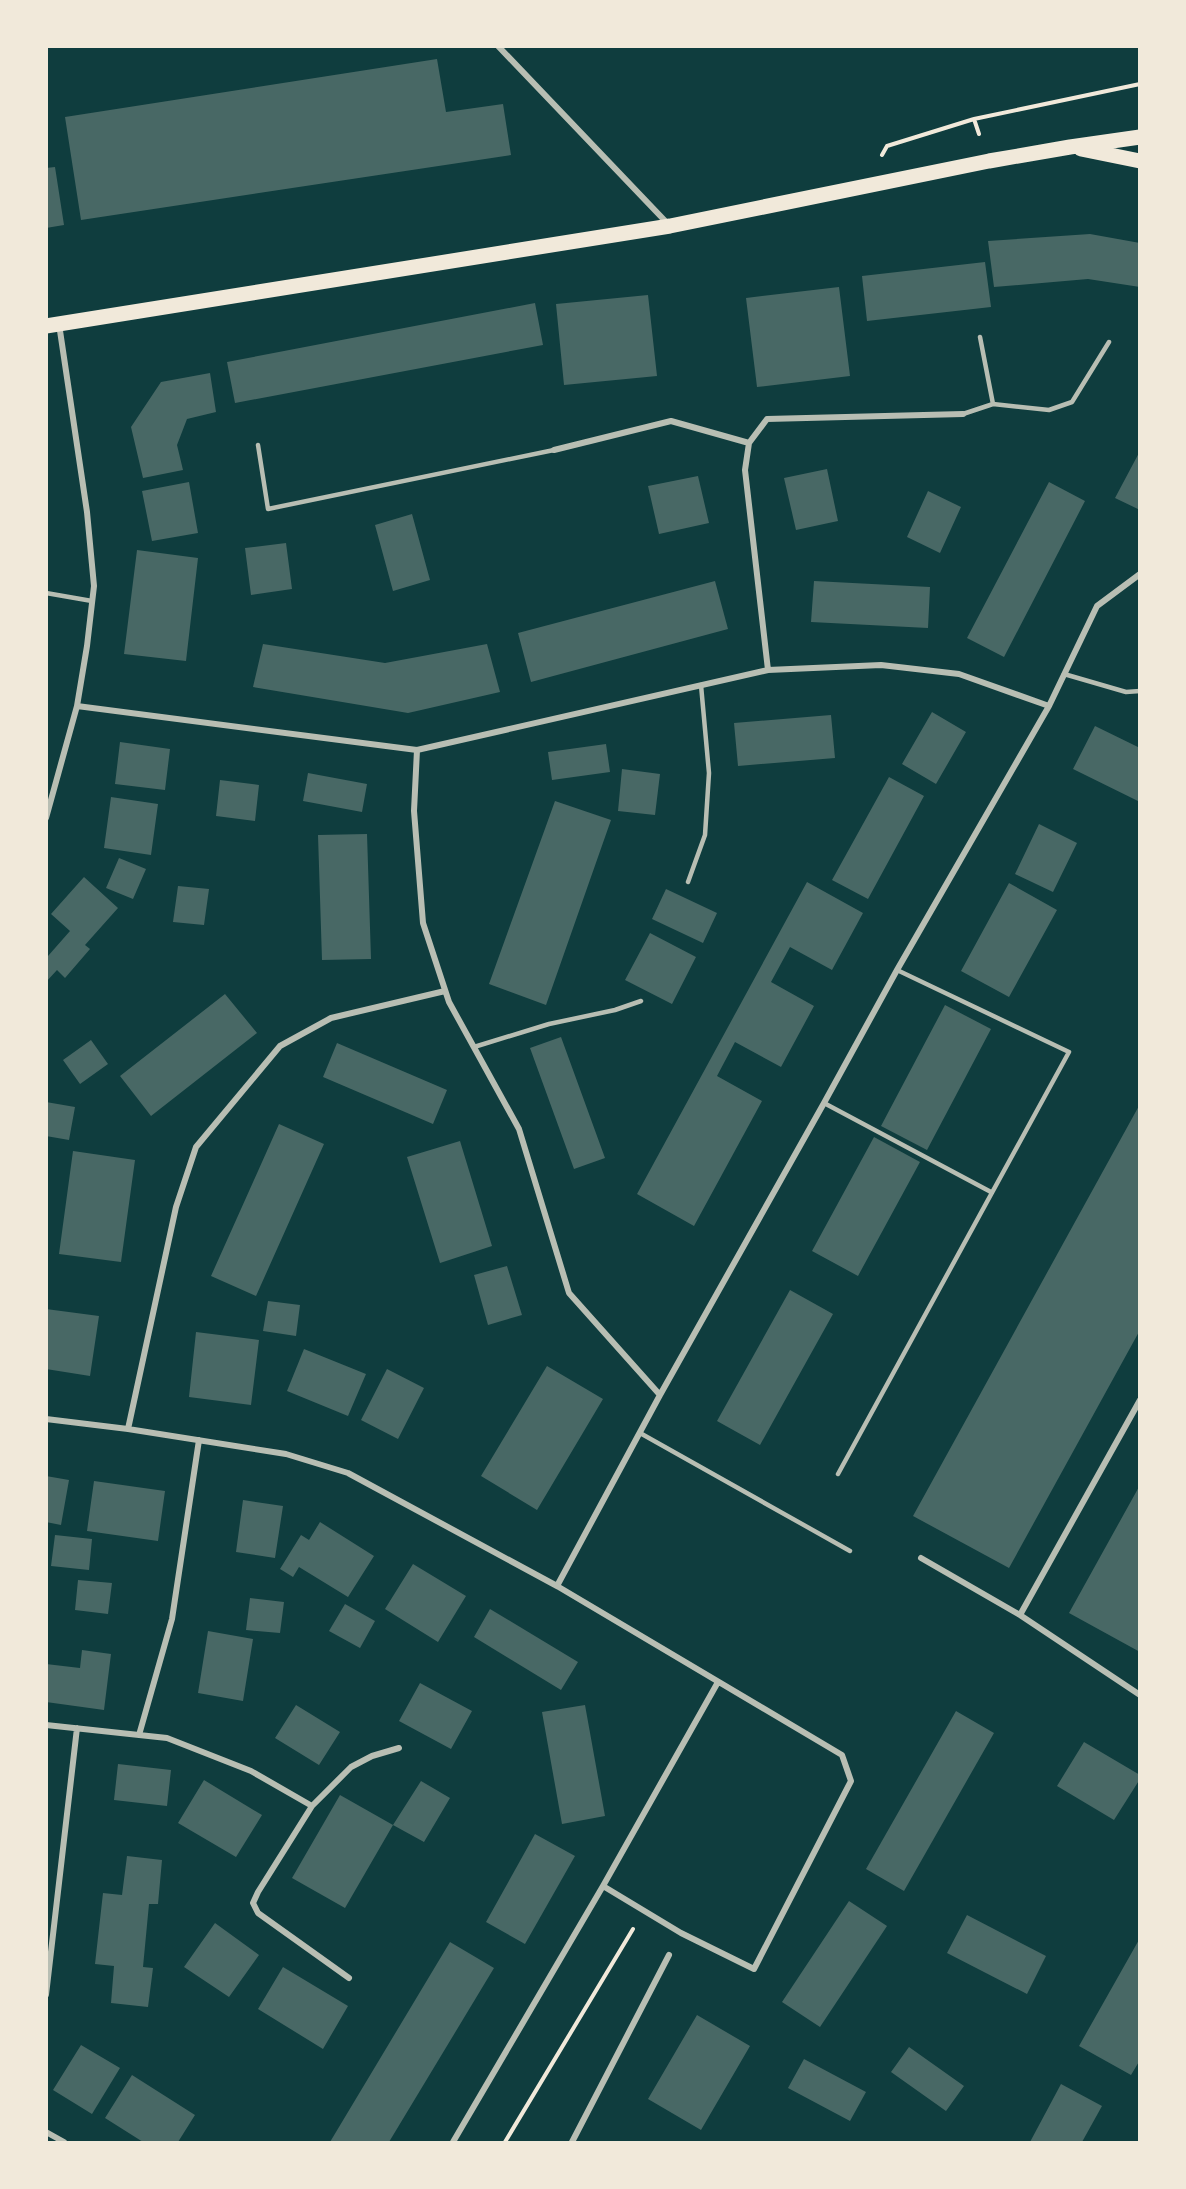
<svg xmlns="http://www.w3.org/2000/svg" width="1186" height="2189" font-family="'Roboto Serif',serif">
  <rect width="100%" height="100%" fill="#0f3d3e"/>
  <path fill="#486865" d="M437 59 446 112 503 104 511 155 81 220 65 117Z
    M55 167 64 225 46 228V168Z
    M1090 234 1140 243V287L1088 279 994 287 988 241Z
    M985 262 991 307 867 321 862 276Z
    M839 287 850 376 757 387 746 298Z
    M648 295 657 376 564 385 556 304Z
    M535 303 543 345 235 403 227 362Z
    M210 373 216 412 187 419 177 445 183 470 143 478 131 427 161 382Z
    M1140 451V510L1115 498Z
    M827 469 838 521 796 530 784 478Z
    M698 476 709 523 659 534 648 486Z
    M189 482 198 533 152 541 142 491Z
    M1049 482 1085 501 1004 657 967 638Z
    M928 491 961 507 940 553 907 537Z
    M412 514 430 580 393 591 375 525Z
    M286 543 292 589 251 595 245 548Z
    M137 550 198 558 186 661 124 654Z
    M715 581 728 629 531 682 518 633Z
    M814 581 930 587 928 628 811 622Z
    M263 644 385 663 487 644 500 692 408 713 253 687Z
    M932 712 966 732 936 784 902 764Z
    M831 715 835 758 738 766 734 723Z
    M1095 726 1140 748V802L1073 769Z
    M120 742 170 749 165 790 115 784Z
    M606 744 610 772 552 780 548 752Z
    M622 769 660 774 655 815 618 811Z
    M308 773 367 784 362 812 303 801Z
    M889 777 924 796 868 899 832 880Z
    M220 780 259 785 255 821 216 816Z
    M111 797 158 804 151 855 104 848Z
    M555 801 611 820 546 1005 489 984Z
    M1039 824 1077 843 1053 892 1015 874Z
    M367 834 371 959 322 960 318 835Z
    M119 858 146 869 133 899 106 888Z
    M84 877 118 908 85 945 90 949 65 978 57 970 46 982V954L48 956 70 931 51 914Z
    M807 882 863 913 832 970 790 947 771 982 814 1006 781 1067 735 1042 717 1076 762 1101 694 1226 637 1194Z
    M1009 883 1057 910 1009 997 961 971Z
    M178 886 209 889 204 925 173 922Z
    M666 889 717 913 703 943 652 919Z
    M650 933 696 957 672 1004 625 980Z
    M225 994 257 1033 151 1116 120 1076Z
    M945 1005 991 1029 927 1150 881 1126Z
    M561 1037 605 1158 574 1169 530 1048Z
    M91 1040 108 1064 80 1084 63 1060Z
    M337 1043 447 1090 433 1124 323 1077Z
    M46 1102 75 1107 69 1140 46 1136Z
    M1140 1104V1330L1009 1568 913 1516Z
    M279 1124 324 1144 256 1296 211 1276Z
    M874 1137 920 1162 858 1276 812 1251Z
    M460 1141 492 1246 440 1263 407 1157Z
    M73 1151 135 1160 121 1262 59 1254Z
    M507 1266 522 1315 488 1325 474 1275Z
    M790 1290 833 1314 760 1445 717 1421Z
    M268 1301 300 1305 296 1336 263 1331Z
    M46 1309 99 1316 90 1376 46 1369Z
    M196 1332 259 1340 251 1405 189 1397Z
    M304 1349 366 1374 348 1416 287 1391Z
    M547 1366 603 1399 537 1510 481 1476Z
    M387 1369 424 1388 398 1439 361 1420Z
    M46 1476 69 1480 61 1525 46 1522Z
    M94 1481 165 1491 158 1541 87 1531Z
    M1140 1485V1652L1069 1613Z
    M243 1500 283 1506 275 1558 236 1552Z
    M320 1522 374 1556 348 1597 299 1567 293 1577 280 1569 301 1535 309 1540Z
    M55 1535 92 1539 89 1570 51 1566Z
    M413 1564 466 1596 438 1642 385 1609Z
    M78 1580 112 1583 108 1614 75 1610Z
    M250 1598 284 1602 280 1633 246 1630Z
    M345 1604 375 1621 360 1648 329 1631Z
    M490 1609 578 1662 561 1690 474 1637Z
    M208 1631 253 1639 243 1701 198 1693Z
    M82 1650 111 1654 104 1710 46 1702V1664L80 1668Z
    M420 1683 472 1711 451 1749 399 1721Z
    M296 1705 340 1732 319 1765 275 1738Z
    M585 1705 605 1816 562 1824 542 1712Z
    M956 1711 994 1733 904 1891 866 1869Z
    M1084 1742 1140 1775V1779L1114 1820 1057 1786Z
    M118 1764 171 1770 167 1806 114 1800Z
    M204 1780 262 1815 236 1857 178 1823Z
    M421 1781 450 1798 424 1842 393 1825Z
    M340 1795 393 1825 345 1908 292 1878Z
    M535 1834 575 1856 525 1944 486 1922Z
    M127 1856 162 1860 158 1904H149L143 1967 153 1968 148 2007 111 2003 114 1966 95 1964 103 1893 122 1895Z
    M849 1901 887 1926 820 2027 782 2002Z
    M967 1915 1046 1956 1027 1994 947 1953Z
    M215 1923 259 1955 229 1997 184 1967Z
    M1140 1938V2060L1131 2075 1079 2046Z
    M450 1942 494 1968 389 2142H330Z
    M283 1967 348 2006 323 2049 258 2009Z
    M697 2015 750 2046 701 2130 648 2099Z
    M81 2045 120 2068 92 2114 53 2090Z
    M909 2047 964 2086 946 2111 891 2072Z
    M804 2059 866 2092 850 2121 788 2088Z
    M132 2075 195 2115 178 2142H143L105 2118Z
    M1061 2084 1102 2106 1082 2142H1030Z"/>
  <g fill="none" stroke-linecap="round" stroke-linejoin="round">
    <path stroke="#f1e9da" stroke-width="4" d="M979 134 974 119 1140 84
      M882 155 887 146 974 119
      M505 2142 633 1929"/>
    <path stroke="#b8beb3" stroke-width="4.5" d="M980 337 993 404
      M963 414 993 404 1049 410 1072 402 1109 342
      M258 445 268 509 554 450
      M46 593 92 601
      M1064 674 1126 692 1140 691
      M688 882 705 835 709 773 701 685
      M474 1047 549 1024 615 1010 641 1001
      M824 1103 991 1192
      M640 1433 850 1551
      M838 1474 1069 1052 897 970"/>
    <path stroke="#b8beb3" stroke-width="6" d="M498 46 669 225
      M554 450 671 421 749 443
      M768 670 745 470 749 443 767 419 963 414
      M77 706 417 750 768 670 881 665 959 674 1049 706
      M417 750 414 811 423 923 449 1002 519 1129 569 1293 660 1395
      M46 818 77 706 87 646 94 586 87 512 59 324
      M46 1419 128 1429 286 1454 348 1473 557 1586 842 1755 851 1781 754 1969 681 1933 603 1886
      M128 1429 176 1207 196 1147 280 1046 331 1018 445 991
      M921 1558 1020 1615 1140 1695
      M557 1586 660 1395 824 1103 897 970 1049 706 1097 606 1140 574
      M1020 1615 1140 1400
      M46 1725 167 1738 251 1771 312 1806 258 1892 253 1903 258 1913 349 1978
      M139 1735 172 1619 199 1440
      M312 1806 351 1767 372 1756 399 1748
      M46 1995 77 1728
      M46 2132 64 2142
      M453 2142 603 1886 718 1682
      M572 2142 669 1955"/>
    <path stroke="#f1e9da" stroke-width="15" d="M1081 149 1140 161
      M46 326 670 226 989 161 1070 147 1140 137"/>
  </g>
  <rect width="1186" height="2189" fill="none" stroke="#f1e9da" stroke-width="96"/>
</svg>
